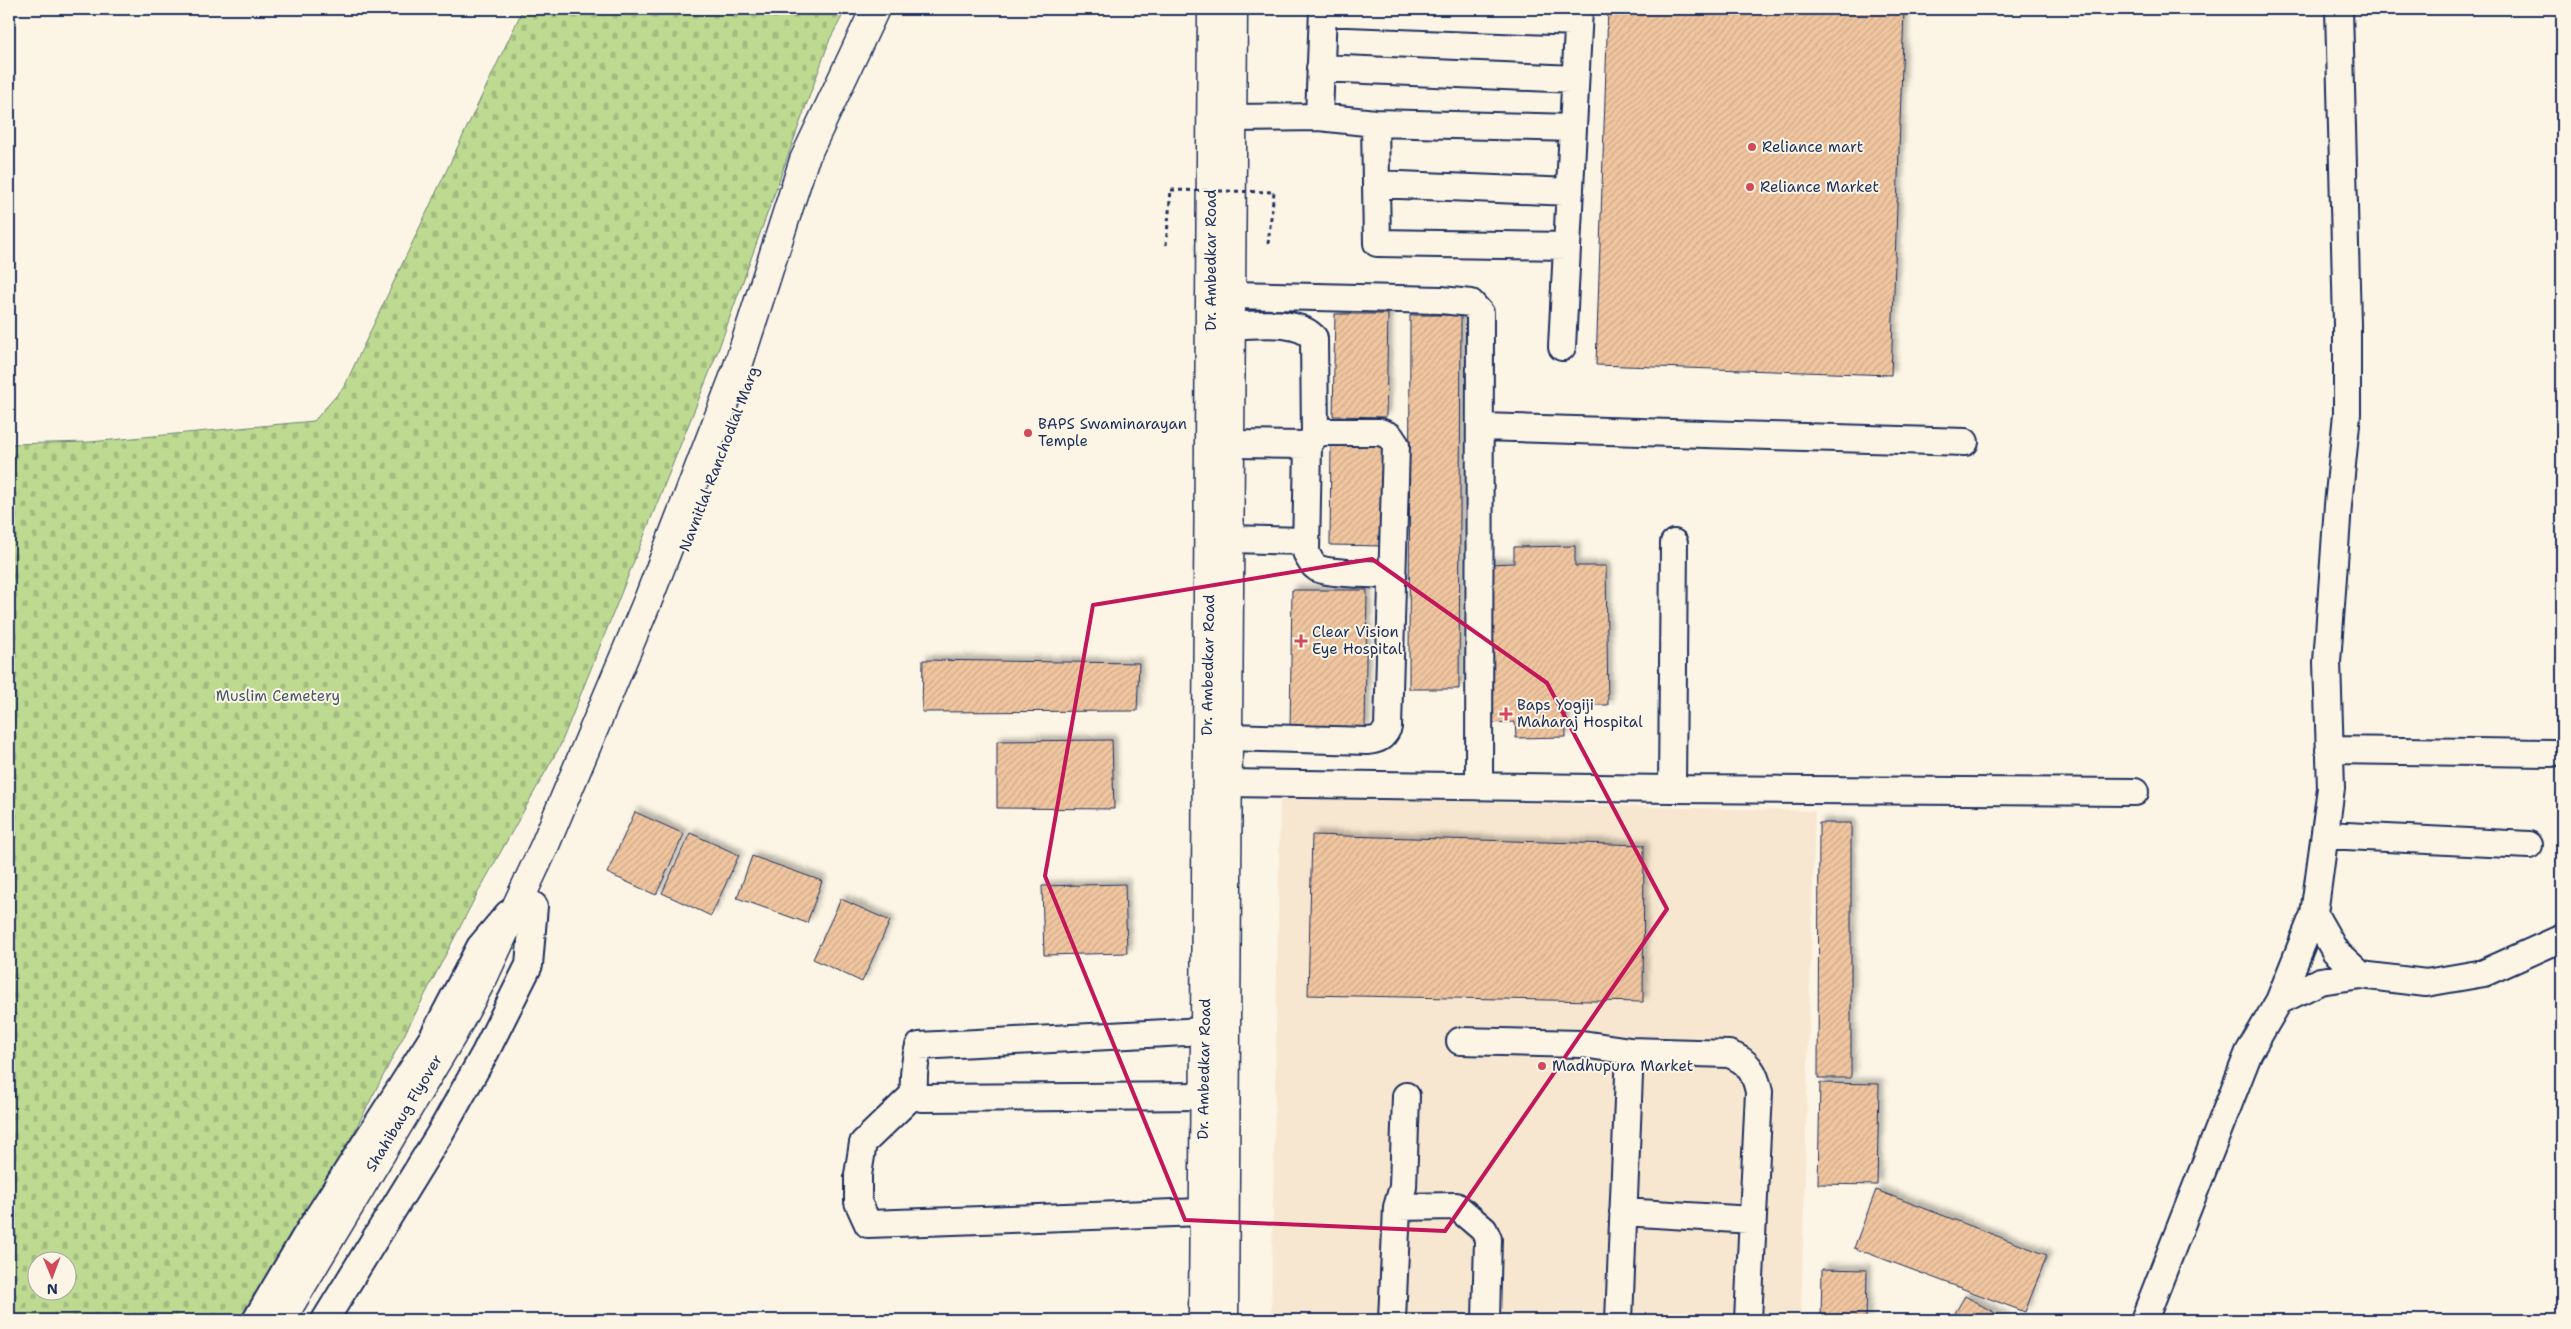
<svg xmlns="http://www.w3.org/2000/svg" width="2571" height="1329" font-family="'Shantell Sans',sans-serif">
  <defs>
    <pattern id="cemetery-stones" width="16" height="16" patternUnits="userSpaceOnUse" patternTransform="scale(1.25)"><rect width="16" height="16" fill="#beda91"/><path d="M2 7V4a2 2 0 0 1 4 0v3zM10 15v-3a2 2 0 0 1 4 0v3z" fill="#a3bb7f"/></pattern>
    <pattern id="building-hatch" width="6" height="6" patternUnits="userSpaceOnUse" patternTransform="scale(1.25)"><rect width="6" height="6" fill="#f0c59f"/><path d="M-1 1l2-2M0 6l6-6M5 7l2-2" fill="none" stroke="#cdaa8b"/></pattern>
    <filter id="shadow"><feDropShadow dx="4.5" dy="-4.5" stdDeviation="2.5" flood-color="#0004"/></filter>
  </defs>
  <rect width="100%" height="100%" fill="#fcf5e5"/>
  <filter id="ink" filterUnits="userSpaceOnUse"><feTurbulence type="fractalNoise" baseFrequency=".02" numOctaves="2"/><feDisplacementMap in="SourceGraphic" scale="10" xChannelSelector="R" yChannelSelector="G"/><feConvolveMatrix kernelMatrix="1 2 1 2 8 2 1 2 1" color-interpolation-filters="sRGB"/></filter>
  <g filter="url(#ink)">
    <path fill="#f8e7d0" d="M1280 797 1815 811 1801 1320H1271Z"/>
    <path fill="url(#cemetery-stones)" stroke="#6c8478" fill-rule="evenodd" d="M523 9H846L830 39 716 356 560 746 476 896 257 1320H9V444L90 442 314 421 344 387ZM38 1262H68V1292H38Z"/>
    <path fill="url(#building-hatch)" stroke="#1b2f5e" filter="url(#shadow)" d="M1608 9H1904L1891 375 1596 365Z
      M1335 314H1388L1386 417 1333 416Z
      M1410 315H1461L1459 689H1409Z
      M1331 442 1385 443 1383 546 1330 545Z
      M1575 546V566H1606L1608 705H1565L1566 737 1516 738 1515 722 1490 723 1488 564 1514 563V547Z
      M1292 590H1367L1365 729 1290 732Z
      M923 660 1139 663 1137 711 922 712Z
      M1112 740 1114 809 997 808V741Z
      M635 812 684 834 656 895 607 873Z
      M1819 823H1851V1078H1818Z
      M690 833 739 855 711 916 662 893Z
      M1312 835 1644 845 1643 1002 1308 995Z
      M752 856 822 881 807 923 737 898Z
      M1125 884 1127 953 1044 955 1042 886Z
      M841 899 890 921 862 982 813 959Z
      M1820 1083 1879 1084 1877 1185 1818 1184Z
      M1876 1190 2047 1255 2025 1312 1854 1248Z
      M1822 1269 1867 1270 1866 1320H1821Z
      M1965 1296 2007 1320H1951Z"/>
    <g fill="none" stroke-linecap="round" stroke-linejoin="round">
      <defs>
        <path id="minor" d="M1323 12 1578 22
          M1320 68 1575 79
          M1319 117 1323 9
          M1232 118 1319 117 1375 123 1573 128
          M1375 123 1377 243 1567 246
          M1376 184 1570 192
          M1231 295 1441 300 1471 303 1480 313 1479 787
          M1231 325C1255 326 1297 318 1314 338L1315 435
          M1562 347 1579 9
          M1481 427 1965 442
          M1231 444 1308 445
          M1230 539 1306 541
          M1229 737 1367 741C1378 740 1383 738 1388 727L1396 445 1390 436 1380 432H1323L1315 435 1308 445 1306 552C1308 557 1312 565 1317 568 1328 574 1377 574 1393 575
          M2329 750 2552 753
          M1228 783 1672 789 1674 543
          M1672 789 2135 792
          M2326 835 2529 845
          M2314 914 2335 951 2361 975
          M2279 1001 2314 914 2331 788 2327 662 2338 505 2347 414V324L2339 9
          M1460 1041 1582 1044 1630 1051 1729 1054C1748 1061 1755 1072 1759 1092L1748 1320
          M914 1094 863 1143 858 1175V1202L868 1224 1202 1212
          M1204 1096 922 1098 914 1094C913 1076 914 1063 919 1046L1204 1031
          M1397 1207 1403 1187 1406 1096
          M1623 1212 1752 1220
          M256 1320 305 1237 433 1037 480 947 508 914
          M325 1320 439 1135 485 1053 529 965 534 906
          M1392 1320 1397 1207 1456 1206 1484 1230 1488 1239 1486 1320
          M1619 1320 1630 1051
          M2144 1320 2249 1052 2279 1001 2320 981 2361 975 2426 983 2484 973 2562 938"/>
        <path id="major" d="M281 1320 451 1037 484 976 545 845 648 600 736 372 804 160 875 9
          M1203 1320 1212 9
          M1224 1320 1233 9"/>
      </defs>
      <use href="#minor" stroke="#1b2f5e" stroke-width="30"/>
      <use href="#major" stroke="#1b2f5e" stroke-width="31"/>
      <path stroke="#1b2f5e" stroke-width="3" stroke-dasharray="4 4" stroke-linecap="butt" d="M1268 244 1274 192
        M1166 245 1171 190"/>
      <use href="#minor" stroke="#fcf5e5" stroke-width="26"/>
      <use href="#major" stroke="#fcf5e5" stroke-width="28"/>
      <path stroke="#1b2f5e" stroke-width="3" stroke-dasharray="4 4" stroke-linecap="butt" d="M1171 190 1274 192"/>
    </g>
  </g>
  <path fill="none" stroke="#c2185b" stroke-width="4" stroke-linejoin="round" d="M1372 559 1547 683 1667 909 1445 1231 1185 1220 1045 876 1093 605Z"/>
  <g fill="#d1495b" stroke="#fcf5e5" stroke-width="2">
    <circle cx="1752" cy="147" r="5"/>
    <circle cx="1750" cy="187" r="5"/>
    <circle cx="1028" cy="433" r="5"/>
    <path d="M1298.5 633.5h5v5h5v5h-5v5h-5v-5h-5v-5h5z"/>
    <path d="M1503.5 706.5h5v5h5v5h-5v5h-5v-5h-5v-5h5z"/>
    <circle cx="1542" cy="1066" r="5"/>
  </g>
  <g text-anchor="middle" stroke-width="4" stroke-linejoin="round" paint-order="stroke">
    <g font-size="15" fill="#1b2f5e" stroke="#fcf5e5" text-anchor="start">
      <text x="1762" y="152">Reliance mart</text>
      <text x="1760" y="192">Reliance Market</text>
      <text x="1038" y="429">BAPS Swaminarayan<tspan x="1038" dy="17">Temple</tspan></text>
      <text x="1312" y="637">Clear Vision<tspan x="1312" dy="17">Eye Hospital</tspan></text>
      <text x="1517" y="710">Baps Yogiji<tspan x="1517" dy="17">Maharaj Hospital</tspan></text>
      <text x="1552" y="1071">Madhupura Market</text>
    </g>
    <g font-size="15" fill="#1b2f5e" stroke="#fcf5e5">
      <text transform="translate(1211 260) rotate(-90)" y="5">Dr. Ambedkar Road</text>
      <text transform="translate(719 459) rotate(-69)" y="5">Navnitlal Ranchodlal Marg</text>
      <text transform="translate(1208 665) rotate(-89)" y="5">Dr. Ambedkar Road</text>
      <text transform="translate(1204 1069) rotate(-89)" y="5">Dr. Ambedkar Road</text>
      <text transform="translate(404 1113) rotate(-59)" y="5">Shahibaug Flyover</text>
    </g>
    <g font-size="15" fill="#445a6b" stroke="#fcf5e5">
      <text x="278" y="701">Muslim Cemetery</text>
    </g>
  </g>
  <rect width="2571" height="1329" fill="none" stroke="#fcf5e5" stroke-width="30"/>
  <rect x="15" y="15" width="2541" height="1299" fill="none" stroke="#1b2f5e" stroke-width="2" filter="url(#ink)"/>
  <g transform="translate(52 1276) rotate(179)"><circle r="24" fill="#fcf5e5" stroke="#a2a6af"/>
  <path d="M0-4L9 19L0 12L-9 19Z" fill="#d1495b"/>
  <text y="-8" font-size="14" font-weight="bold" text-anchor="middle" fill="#1b2f5e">N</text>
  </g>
</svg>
